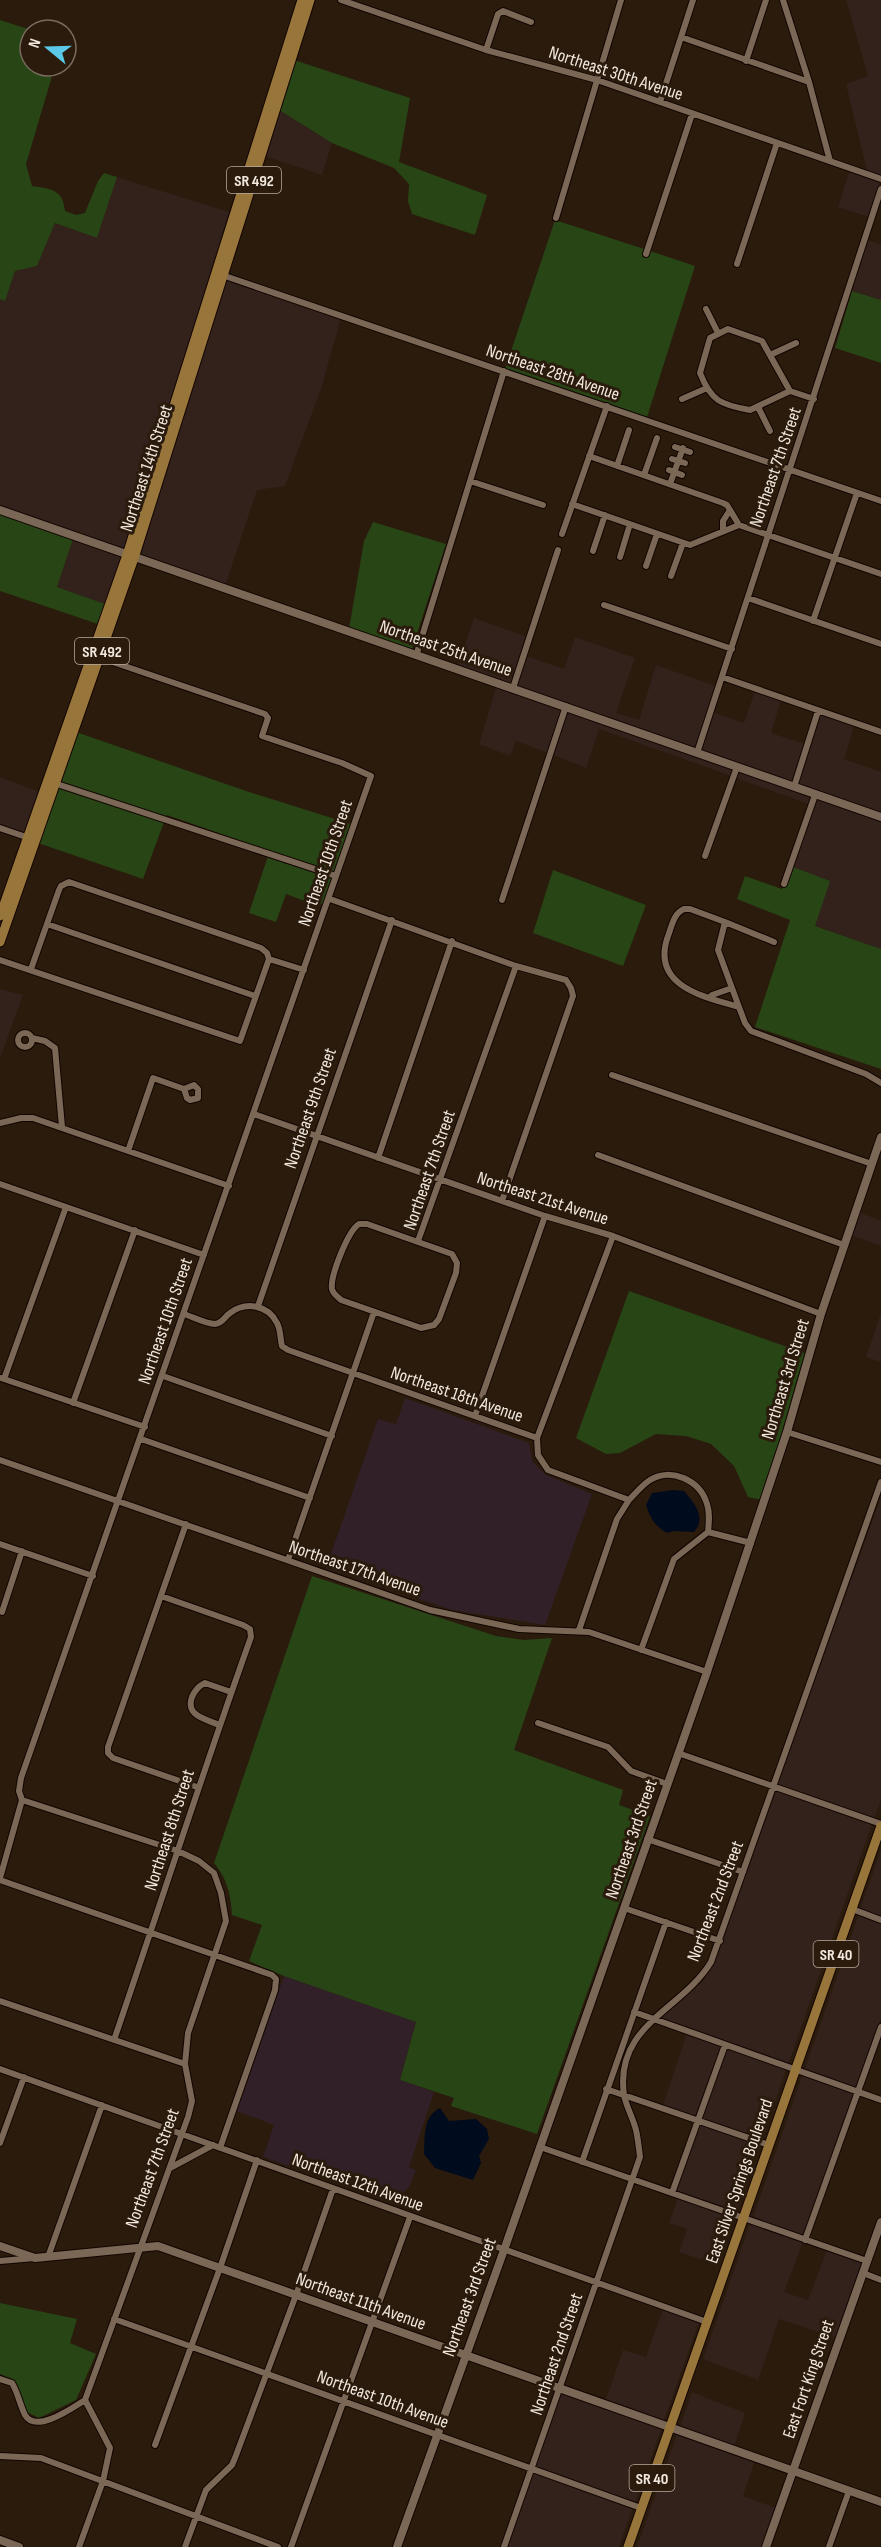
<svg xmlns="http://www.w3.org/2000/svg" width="881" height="2547" font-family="'Sofia Sans Condensed',sans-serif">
  <rect width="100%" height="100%" fill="#2a1b0c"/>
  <path fill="#33211c" d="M846 0H881V176L867 171 846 84 868 76Z
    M279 110 332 143 322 175 264 156Z
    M849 172 880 182 869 217 838 207Z
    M117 177 229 212 125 552 0 507V299L5 300 15 271 37 266 55 223 97 238Z
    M868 240 881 245V300L852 291Z
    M226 279 341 318 321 389 285 486 257 490 225 586 138 556Z
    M73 539 121 556 105 604 57 587Z
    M474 618 525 636 511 685 457 667Z
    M575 637 635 658 616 713 639 720 656 665 716 686 695 750 516 686 526 656 564 669Z
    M497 685 563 708 548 753 516 741 510 756 479 744Z
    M755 691 781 700 771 733 805 744 792 784 701 752 714 713 744 723Z
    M568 710 733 769 731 776 599 729 586 768 553 755Z
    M820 714 854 726 844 759 881 772V814L797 786Z
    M739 771 812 797 809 804 736 778Z
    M0 777 40 792 25 835 0 825Z
    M817 798 881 820V949L815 926 793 867Z
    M0 989 23 995 0 1058Z
    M859 1212 881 1221V1246L851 1235Z
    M881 1313V1362L866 1357Z
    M881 1497V1800L874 1819 777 1785Z
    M776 1790 872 1824 788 2065 659 2018 703 1981 714 1963Z
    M881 1850V1917L860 1909Z
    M859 1914 881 1922V2018L857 2089 804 2071Z
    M687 2033 721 2046 695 2116 663 2105Z
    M727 2048 786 2070 762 2139 701 2118Z
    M802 2076 855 2094 803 2237 752 2220Z
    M699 2123 760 2144 736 2214 675 2192Z
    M678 2198 734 2219 718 2265 679 2252 687 2229 669 2223Z
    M750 2224 803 2242 784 2292 808 2300 827 2250 863 2264 837 2338 779 2319 758 2380 703 2359Z
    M663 2309 699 2322 663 2423 605 2402 623 2350 646 2357Z
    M562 2392 662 2428 635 2502 535 2466Z
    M692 2392 745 2413 734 2447 679 2429Z
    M677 2434 755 2460 743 2496 776 2508 763 2547H637Z
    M534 2471 633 2507 619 2547H507Z"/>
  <path fill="#312028" d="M405 1398 529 1443 532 1461 546 1475 592 1494 545 1625 452 1610 326 1568 378 1419 396 1424Z
    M284 1976 416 2022 400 2080 434 2092 409 2167 416 2170 410 2186 392 2203 263 2157 274 2125 237 2111Z"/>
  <path fill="#284516" d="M0 20 31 30 30 66H55L26 164 32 186C51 189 63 189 65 211L76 215 85 213 98 181 104 173 117 177 97 238 55 223 37 266 15 271 5 301 0 299Z
    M294 60 410 98 399 162 487 195 475 235 412 214 408 201 409 184 394 168 332 143 279 110Z
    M555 220 644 249 642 255 647 257 650 251 695 266 647 417 505 369Z
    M852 291 881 300V363L835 348Z
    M0 512 73 539 57 587 105 604 98 624 0 591Z
    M373 522 446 544 411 652 349 629 364 541Z
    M76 732 246 791 351 824 334 873 167 815 166 817 59 782Z
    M57 787 164 822 143 879 38 843Z
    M268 856 332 878 326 901 318 906 286 894 276 922 249 913Z
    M793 867 830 881 815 926 881 949V1069L755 1027 790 920 737 899 745 876 782 889 783 886 786 887Z
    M553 870 646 905 623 966 533 933Z
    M629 1291 807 1354 762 1500 748 1497 734 1466 711 1444 686 1436 656 1434 620 1453 606 1454 576 1438Z
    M312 1576 496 1636 524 1640 552 1638 514 1750 623 1790 619 1805 650 1816 537 2134 451 2106 454 2098 400 2080 416 2022 284 1976 249 1961 262 1925 232 1915C231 1895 227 1878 214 1863Z
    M0 2303 77 2319 70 2343 96 2354 76 2400 39 2418 27 2412 14 2380 0 2374Z"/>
  <path fill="#000b1d" d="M673 1490 684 1491C694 1503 707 1517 694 1532L673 1531 667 1533C655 1526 650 1518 646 1505L652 1493Z
    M440 2108 449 2121 476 2119 487 2129 489 2139 479 2156 481 2163 473 2180 435 2168 424 2154C425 2136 423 2116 440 2108Z"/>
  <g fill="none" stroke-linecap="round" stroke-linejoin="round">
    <defs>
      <path id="street" d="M341 0 486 50 597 80 881 179
        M783 0 809 82 830 161
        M681 37 809 82
        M486 50 498 14 503 11 531 22
        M746 61 766 0
        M660 102 693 0
        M556 218 621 0
        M646 254 692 114
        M737 264 777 143
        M222 275 881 501
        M706 309 718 333
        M770 355 796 343
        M790 391 762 341 728 329 710 338 700 373C711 401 721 405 750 410L790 391 814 399
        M682 399 707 388
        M758 407 770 431
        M675 447 690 452
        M589 456 723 503 727 505 739 525
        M672 459 685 463
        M617 466 629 430
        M669 470 682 475
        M644 475 657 438
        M470 481 543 505
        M670 484 683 448
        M572 504 690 545 739 525
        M739 525 881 574
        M723 531V521L730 510
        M562 534 607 406
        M593 551 605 515
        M620 557 630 524
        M646 566 657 534
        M671 576 683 543
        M748 598 881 644
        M604 605 732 649
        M813 621 857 493
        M416 656 504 371
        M722 677 881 732
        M513 688 558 550
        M697 753 881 189
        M54 783 336 876
        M794 787 818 711
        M0 828 29 838
        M705 856 737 767
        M784 884 815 795
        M330 899 516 966 566 980 571 988 573 996 502 1201
        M502 900 566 706
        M684 909H690L725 922 718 950 739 1007C704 997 650 986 668 936 672 926 673 914 684 909Z
        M725 922 774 942
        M47 924 255 996
        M0 960 240 1041 269 959
        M31 969 59 890 61 886 69 882 261 948 267 953 269 959 304 970
        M709 998 712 995 732 988
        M739 1007 745 1023 751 1031 866 1074 881 1083
        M18 1040a7 7 0 1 1 14 0a7 7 0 1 1-14 0Z
        M32 1038 45 1041 55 1048 62 1127
        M612 1075 872 1164
        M254 1114 545 1216 613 1236 821 1314
        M0 1123 21 1118H33L229 1186
        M128 1151 153 1078 184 1089 187 1098 190 1100 198 1098V1089L194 1085 184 1089
        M598 1155 844 1245
        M378 1158 452 941
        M0 1184 204 1255
        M359 1224H367L452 1254 457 1263 456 1273 439 1319 434 1325 421 1328 341 1300C338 1297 333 1294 332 1289 330 1276 348 1231 359 1224Z
        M418 1241 516 966
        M258 1306 392 920
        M184 1314C193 1317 206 1324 215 1324 223 1323 224 1317 230 1313 246 1301 268 1305 277 1323 281 1330 280 1339 282 1346L288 1350 537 1438 538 1455 548 1470 629 1500C635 1494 642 1485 650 1480 671 1467 700 1480 707 1504 710 1513 709 1522 708 1532
        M163 1376 332 1436
        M1 1378 145 1427
        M4 1379 66 1207
        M73 1403 135 1230
        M475 1416 545 1216
        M787 1432 881 1462
        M537 1438 613 1236
        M141 1439 310 1498
        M0 1460 430 1610 519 1629 589 1632 707 1672
        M186 1524 108 1747V1753L113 1758 197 1787
        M708 1532 751 1543
        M0 1544 93 1576
        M288 1560 374 1312
        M2 1612 22 1551
        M579 1630 617 1519 629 1500
        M641 1650 674 1559 708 1532
        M538 1723 608 1747 631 1771 667 1784
        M219 1725C206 1719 185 1716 192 1697 195 1690 198 1686 205 1683L231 1692
        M678 1753 881 1824
        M22 1800 178 1851 199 1861 214 1873 221 1893 226 1921 188 2033 185 2064 192 2101 188 2117 85 2400
        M647 1839 743 1872
        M0 1878 22 1800 19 1791 21 1778 371 776 342 763 262 736 268 718 265 714 98 657
        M0 1880 272 1975 276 1979 275 1990 220 2148
        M624 1908 720 1941
        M852 1909 881 1920
        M0 2001 185 2064
        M634 2012 881 2100
        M114 2040C160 1906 203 1771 251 1637L250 1629 243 1625 161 1596
        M0 2069 707 2322
        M606 2089 769 2145
        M0 2143 24 2077
        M540 2147 867 2261
        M582 2162 666 1922
        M170 2168 213 2145
        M672 2193 725 2045
        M805 2240 881 2027
        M48 2257 102 2105
        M0 2261 35 2258
        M863 2273 881 2280
        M114 2319 641 2508
        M0 2379 12 2383C18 2393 20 2405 25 2415 36 2434 72 2408 85 2400
        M155 2445 220 2268 257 2160
        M0 2456 41 2458 278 2547
        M79 2547 103 2481 110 2448 85 2400
        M185 2547 206 2490 232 2465 235 2458 296 2295 333 2189
        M291 2547 410 2217
        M504 2547 640 2157C639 2148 638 2139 636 2130 633 2118 626 2106 624 2095 614 2025 682 2010 711 1962L881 1482
        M829 2547 849 2491"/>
      <path id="secondary" d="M0 510 881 817
        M0 2246 35 2258 158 2246 881 2502
        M0 2540 19 2547
        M397 2547 504 2250 707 1672 787 1432 821 1314 881 1137
        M766 2547 881 2222"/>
      <path id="primary" d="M0 916 127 555 302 0
        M0 942 134 558 310 0
        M628 2547 881 1826"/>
    </defs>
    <use href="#street" stroke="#120500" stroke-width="8"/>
    <use href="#secondary" stroke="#120500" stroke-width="10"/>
    <use href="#primary" stroke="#120500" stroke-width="11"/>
    <use href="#street" stroke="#7a6756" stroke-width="6"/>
    <use href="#secondary" stroke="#7a6756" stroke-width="8"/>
    <use href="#primary" stroke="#98753b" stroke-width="9"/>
  </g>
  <g text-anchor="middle" stroke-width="6" stroke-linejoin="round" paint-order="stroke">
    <g fill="#2a1b0c" stroke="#b6aa9f" stroke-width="1.5">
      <rect x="227" y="167" width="54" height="26" rx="4.5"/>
      <rect x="75" y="638" width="54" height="26" rx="4.5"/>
      <rect x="813.5" y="1941" width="45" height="26" rx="4.5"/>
      <rect x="629.5" y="2465" width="45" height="26" rx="4.5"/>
    </g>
    <g font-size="16" font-weight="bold" fill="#f2e8de">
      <text x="254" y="186">SR 492</text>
      <text x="102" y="657">SR 492</text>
      <text x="836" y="1960">SR 40</text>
      <text x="652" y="2484">SR 40</text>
    </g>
    <g font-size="18" fill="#f2e8de" stroke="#2a1b0c">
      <text transform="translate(616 73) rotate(18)" y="6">Northeast 30th Avenue</text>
      <text transform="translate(553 372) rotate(19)" y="6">Northeast 28th Avenue</text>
      <text transform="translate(775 467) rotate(-71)" y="6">Northeast 7th Street</text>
      <text transform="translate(146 468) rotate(-72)" y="6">Northeast 14th Street</text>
      <text transform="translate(446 648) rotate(19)" y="6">Northeast 25th Avenue</text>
      <text transform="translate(325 863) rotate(-71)" y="6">Northeast 10th Street</text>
      <text transform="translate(310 1108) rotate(-71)" y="6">Northeast 9th Street</text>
      <text transform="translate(429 1170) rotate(-71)" y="6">Northeast 7th Street</text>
      <text transform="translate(543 1198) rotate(18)" y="6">Northeast 21st Avenue</text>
      <text transform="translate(165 1321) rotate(-71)" y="6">Northeast 10th Street</text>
      <text transform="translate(785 1379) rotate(-73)" y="6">Northeast 3rd Street</text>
      <text transform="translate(457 1394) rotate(19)" y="6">Northeast 18th Avenue</text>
      <text transform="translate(355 1568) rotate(19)" y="6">Northeast 17th Avenue</text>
      <text transform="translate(169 1830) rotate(-72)" y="6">Northeast 8th Street</text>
      <text transform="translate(631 1839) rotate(-71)" y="6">Northeast 3rd Street</text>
      <text transform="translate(715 1901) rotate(-69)" y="6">Northeast 2nd Street</text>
      <text transform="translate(152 2168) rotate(-70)" y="6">Northeast 7th Street</text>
      <text transform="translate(739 2181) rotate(-71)" y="6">East Silver Springs Boulevard</text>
      <text transform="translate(358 2182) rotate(20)" y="6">Northeast 12th Avenue</text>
      <text transform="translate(469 2297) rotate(-70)" y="6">Northeast 3rd Street</text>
      <text transform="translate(361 2301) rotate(20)" y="6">Northeast 11th Avenue</text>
      <text transform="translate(556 2354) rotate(-71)" y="6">Northeast 2nd Street</text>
      <text transform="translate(808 2379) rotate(-71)" y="6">East Fort King Street</text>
      <text transform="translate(383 2399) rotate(20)" y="6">Northeast 10th Avenue</text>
    </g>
  </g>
  <g transform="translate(48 48) rotate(289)"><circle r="28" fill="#2a1b0c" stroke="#7a6d60" stroke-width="1.5"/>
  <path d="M0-4.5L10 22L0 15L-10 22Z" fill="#5ac8e6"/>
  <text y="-9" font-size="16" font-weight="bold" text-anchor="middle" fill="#f2e8de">N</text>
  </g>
</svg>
